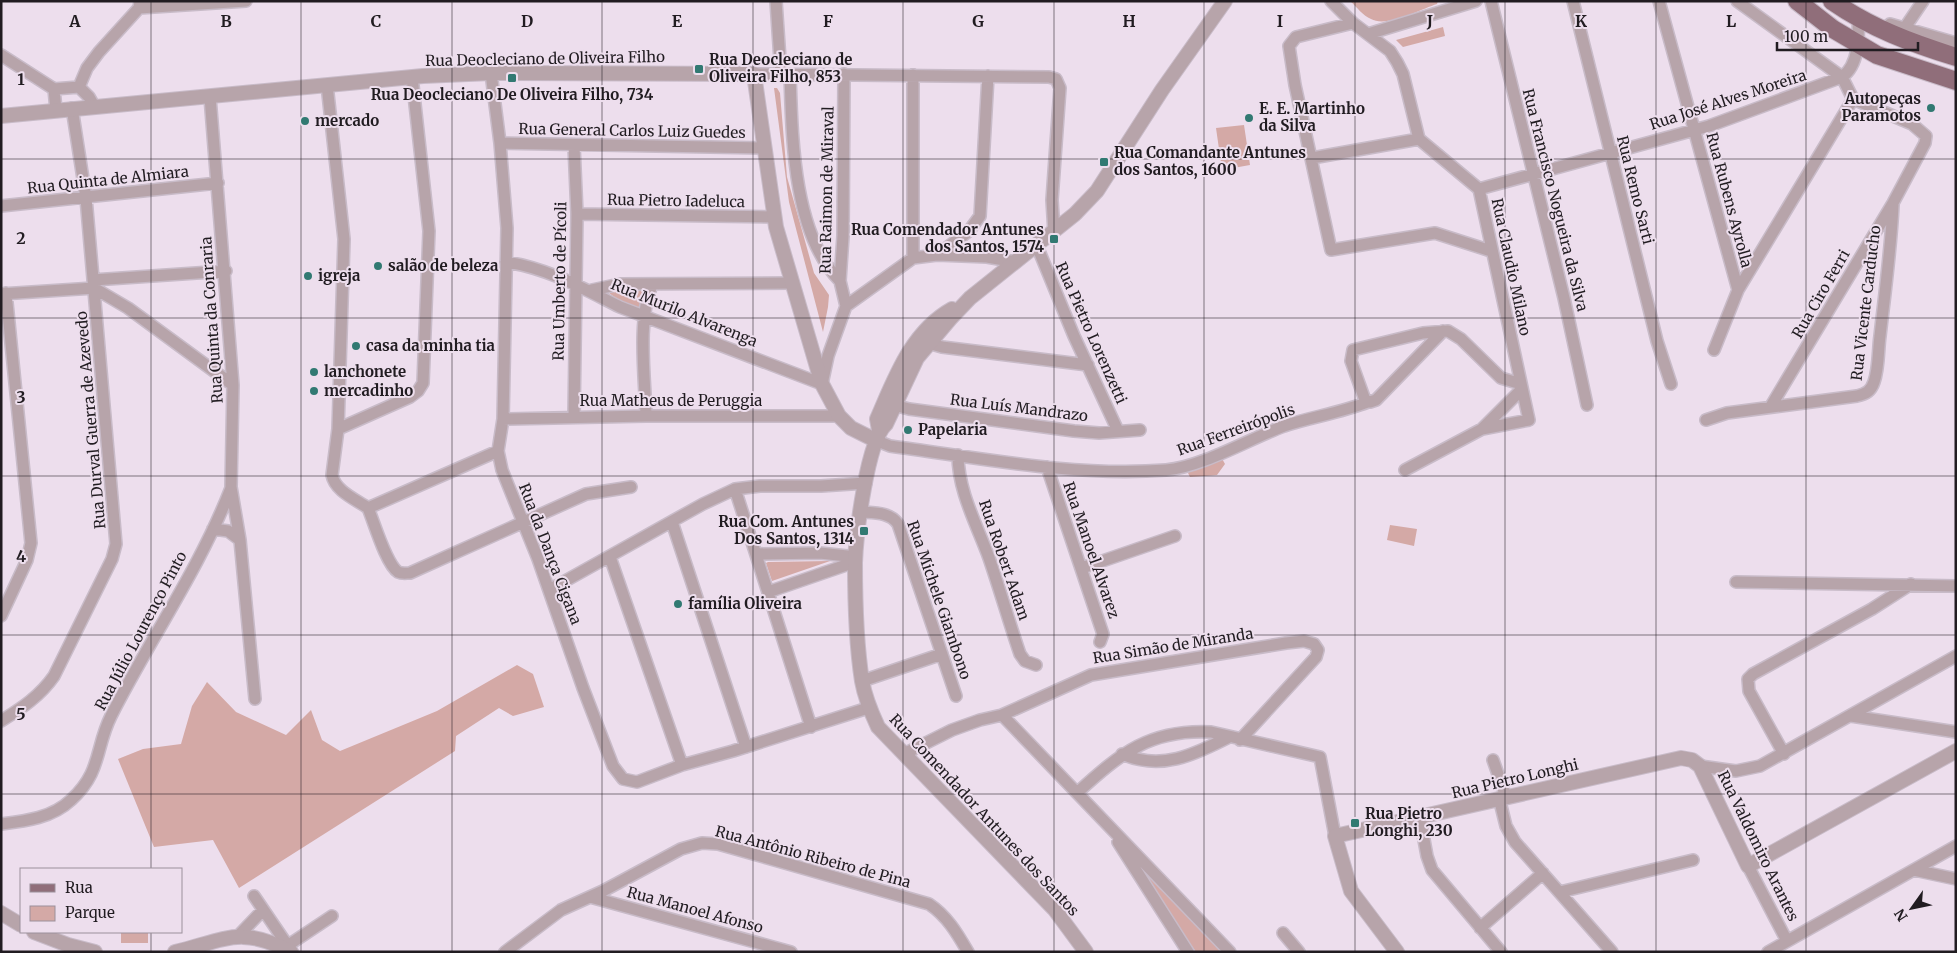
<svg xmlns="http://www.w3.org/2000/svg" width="1957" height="953" font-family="Merriweather,serif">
  <rect width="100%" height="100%" fill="#eddeed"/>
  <path fill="#d4a9a6" d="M1350 1H1438L1437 4C1421 9 1387 28 1371 19 1363 16 1357 7 1350 1Z
    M1443 27 1445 36 1403 47 1396 40Z
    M774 88H777L780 93 787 177 814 273 829 295 828 307 823 332 789 202Z
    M1244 125 1250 165 1222 170 1216 128Z
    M648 288 643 312 621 302 605 290Z
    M1220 455 1225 464 1217 475 1190 477 1188 473 1194 465Z
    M1390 525 1417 529 1414 546 1387 540Z
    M830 561 772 581 766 563 768 562Z
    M517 665 533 674 544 707 513 716 499 708 456 736 455 751 239 888 213 840 154 847 118 759 143 749 181 744 192 706 207 682 236 712 286 735 311 710 322 740 340 751 437 711Z
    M1141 864 1221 952H1196L1150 886Z
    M121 932H148V943H121Z"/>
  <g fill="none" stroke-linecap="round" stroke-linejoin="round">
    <defs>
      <path id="minor" d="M776 1 781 75
        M1331 1 1353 23 1390 51 1397 62 1403 74 1419 139 1479 189 1529 420 1482 429
        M1491 1 1564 298 1587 405
        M1573 1 1657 341 1671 384
        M1659 1 1738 290
        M1737 1 1842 77 1853 99 1912 124 1926 136 1925 143 1893 203 1771 406
        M139 8 246 1
        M1353 23 1296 37 1289 46 1295 85 1331 250 1435 233 1491 251
        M1890 24 1956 43
        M1904 29 1923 1
        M1368 34 1476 1
        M1 55 54 89 79 87
        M491 73 500 143 507 228 503 419 498 451 502 470 538 559 583 688 613 766 623 779 637 782 682 765 733 751 868 708
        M754 74 1049 77 1056 79 1060 88 1052 200 1054 232
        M790 74C792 137 793 234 840 281
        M844 74 843 236 840 281 846 306
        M327 85 344 239 338 429 332 475C335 491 355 499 368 508
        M79 87 87 68 99 52 139 8 140 1
        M79 87 89 97 94 106
        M54 89 56 110
        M210 97 233 385 231 487 240 540 255 699
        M500 143 764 148
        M574 146 577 214 574 416
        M1312 158 1419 139
        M1479 189 1709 126 1842 77C1859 65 1859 38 1858 19
        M1 206 218 183
        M577 214 774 217
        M1037 246 1074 336 1118 431
        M937 255 969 231 980 216 988 76
        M913 258V75
        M506 262C548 268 584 289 620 307L822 384 828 356 846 306 913 258 937 255 987 257 1016 262
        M93 280 226 271
        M592 290 620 284 792 283
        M1 294 94 288 128 308 233 385
        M1443 331 1376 400 1370 402 1365 400 1351 361 1353 350 1423 333 1448 331 1461 339 1501 378 1521 384
        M928 343 942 347 1088 365
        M1714 350 1738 290 1853 99
        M894 405 909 409 1074 431 1099 433 1140 430
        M646 416C645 377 637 320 652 285
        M503 419 646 416H839
        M1706 420 1727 413 1857 396C1866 394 1871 391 1874 382 1879 368 1878 350 1880 336 1885 292 1891 249 1893 205
        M338 429 410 397 418 391 423 383 429 231 412 77
        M875 440 890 446C981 458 1074 477 1166 470 1202 467 1249 439 1284 426 1311 417 1340 413 1368 402
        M958 455C958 491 977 525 989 558 1000 590 1009 622 1020 654L1025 661 1036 665
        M1047 467 1103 634 1100 642
        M1405 470 1482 429 1522 389
        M735 489 811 727
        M368 508C374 522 386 564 398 572 402 574 406 573 410 573L586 494 631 487
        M368 508 498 451
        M861 512C874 513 890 512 898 524L956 696
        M672 522 746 747
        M213 529 228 531 240 540
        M756 554 820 553 856 557
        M610 557 682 765
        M1082 568 1175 536
        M1736 582 1956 586
        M549 590 703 504 735 489 760 486H821L866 483
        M768 592 855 562
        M1 616 27 560 31 543 6 293
        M862 681 942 654
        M1002 715 1230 952
        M1851 716 1956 732
        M1 721C22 708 40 696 54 676L112 559 116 544 86 198 72 108
        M904 754 952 730 980 720 1002 715 1091 675 1286 643 1304 641 1314 644 1318 650 1316 657 1240 740
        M1122 754C1161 771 1194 755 1229 737
        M1784 754 1749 691 1748 679 1753 674 1872 609 1911 584
        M1493 760 1506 797
        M1700 766 1736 771 1760 766 1956 656
        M1078 792C1121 753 1150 729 1211 732L1320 757 1335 836
        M1499 798 1506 826 1515 842 1612 952
        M1420 818 1427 856 1432 870 1501 952
        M1 824C26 821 52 818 71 800 102 772 95 748 111 716 150 639 200 568 231 488
        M1118 842 1188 952
        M1748 866 1787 941
        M1914 870 1956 879
        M1560 892 1693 860
        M254 896 292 952
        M590 897 791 952
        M1480 928 1543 873
        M1283 933 1299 952
        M239 935 263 910
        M287 946 332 916
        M505 952 561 910 603 891 681 849 702 843 718 844 929 904C947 916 957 933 968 952
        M1768 952 1956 846"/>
      <path id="tertiary" d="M1 116 423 76 491 73 754 74 776 227 822 384 839 416 851 428 875 440
        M879 430 877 419C895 378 911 332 952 309
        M1 913 21 925
        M34 932 68 945 95 952
        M175 952C225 940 241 925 291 952
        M1086 952 1055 910 878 727C871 712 865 698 862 681 856 643 855 601 855 563 856 535 867 441 886 424L917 358 950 319 970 298 1075 214 1097 191 1162 90 1225 1
        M1397 952 1351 891 1335 836 1681 758 1692 760 1700 766 1748 866 1956 751"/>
      <path id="primary" d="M1797 1 1833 29 1877 55 1956 81
        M1832 1C1871 28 1911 43 1956 57"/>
    </defs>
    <use href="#minor" stroke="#c8bbc8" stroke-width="14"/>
    <use href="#tertiary" stroke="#c8bbc8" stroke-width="16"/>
    <use href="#primary" stroke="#c8bbc8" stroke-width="20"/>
    <use href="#minor" stroke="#b7a4aa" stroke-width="11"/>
    <use href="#tertiary" stroke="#b7a4aa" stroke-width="14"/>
    <use href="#primary" stroke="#906e7a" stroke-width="18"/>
  </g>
  <path fill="none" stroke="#211c21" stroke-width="1" stroke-opacity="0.55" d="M151 1V869M301 1V952M452 1V952M602 1V952M753 1V952M903 1V952M1054 1V952M1204 1V952M1355 1V952M1505 1V952M1656 1V952M1806 1V952M1 159H1956M1 318H1956M1 476H1956M1 635H1956M1 794H1956M151 932V952"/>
  <g fill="#317972" stroke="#eddeed" stroke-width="2">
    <rect x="694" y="64" width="10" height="10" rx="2.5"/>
    <rect x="507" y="73" width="10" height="10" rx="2.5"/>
    <circle cx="1931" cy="108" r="5"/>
    <circle cx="1249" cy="118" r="5"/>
    <circle cx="305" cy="121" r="5"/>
    <rect x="1099" y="157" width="10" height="10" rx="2.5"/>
    <rect x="1049" y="234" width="10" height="10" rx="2.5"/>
    <circle cx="378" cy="266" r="5"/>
    <circle cx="308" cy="276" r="5"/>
    <circle cx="356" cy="346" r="5"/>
    <circle cx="314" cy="372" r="5"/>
    <circle cx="314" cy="391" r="5"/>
    <circle cx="908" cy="430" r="5"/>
    <rect x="859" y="526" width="10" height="10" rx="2.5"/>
    <circle cx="678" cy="604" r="5"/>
    <rect x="1350" y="818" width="10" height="10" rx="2.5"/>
  </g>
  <g text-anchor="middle" stroke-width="4" stroke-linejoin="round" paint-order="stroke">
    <g font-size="15" fill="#211c21" stroke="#eddeed">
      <text transform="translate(545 59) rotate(-1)" y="5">Rua Deocleciano de Oliveira Filho</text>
      <text transform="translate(1728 100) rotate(-18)" y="5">Rua José Alves Moreira</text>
      <text transform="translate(632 131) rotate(1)" y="5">Rua General Carlos Luiz Guedes</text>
      <text transform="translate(108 180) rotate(-6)" y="5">Rua Quinta de Almiara</text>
      <text transform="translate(827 190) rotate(-89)" y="5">Rua Raimon de Miraval</text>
      <text transform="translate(1635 190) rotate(76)" y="5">Rua Remo Sarti</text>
      <text transform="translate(1555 200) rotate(76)" y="5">Rua Francisco Nogueira da Silva</text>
      <text transform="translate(1729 200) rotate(75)" y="5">Rua Rubens Ayrolla</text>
      <text transform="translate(676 201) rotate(1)" y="5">Rua Pietro Iadeluca</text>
      <text transform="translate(1511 267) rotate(78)" y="5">Rua Claudio Milano</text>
      <text transform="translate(560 281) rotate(-89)" y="5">Rua Umberto de Pícoli</text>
      <text transform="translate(1821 294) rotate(-60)" y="5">Rua Ciro Ferri</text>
      <text transform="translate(1866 303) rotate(-83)" y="5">Rua Vicente Carducho</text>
      <text transform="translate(684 313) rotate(22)" y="5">Rua Murilo Alvarenga</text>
      <text transform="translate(212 320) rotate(-94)" y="5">Rua Quinta da Conraria</text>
      <text transform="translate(1091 333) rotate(66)" y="5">Rua Pietro Lorenzetti</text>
      <text x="671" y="406">Rua Matheus de Peruggia</text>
      <text transform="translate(1019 408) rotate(7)" y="5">Rua Luís Mandrazo</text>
      <text transform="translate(91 420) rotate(-95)" y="5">Rua Durval Guerra de Azevedo</text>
      <text transform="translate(1236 430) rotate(-20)" y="5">Rua Ferreirópolis</text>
      <text transform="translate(1091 550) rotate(71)" y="5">Rua Manoel Alvarez</text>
      <text transform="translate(550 554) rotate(69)" y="5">Rua da Dança Cigana</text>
      <text transform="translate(1004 560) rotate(71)" y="5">Rua Robert Adam</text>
      <text transform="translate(939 600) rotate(71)" y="5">Rua Michele Giambono</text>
      <text transform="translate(141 631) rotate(-62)" y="5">Rua Júlio Lourenço Pinto</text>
      <text transform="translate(1173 646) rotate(-9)" y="5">Rua Simão de Miranda</text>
      <text transform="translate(1515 779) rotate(-13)" y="5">Rua Pietro Longhi</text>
      <text transform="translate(984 815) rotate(47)" y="5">Rua Comendador Antunes dos Santos</text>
      <text transform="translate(1758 846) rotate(64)" y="5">Rua Valdomiro Arantes</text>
      <text transform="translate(813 857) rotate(15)" y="5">Rua Antônio Ribeiro de Pina</text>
      <text transform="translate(695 910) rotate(15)" y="5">Rua Manoel Afonso</text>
    </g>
    <g font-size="15" font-weight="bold" fill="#211c21" stroke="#eddeed" text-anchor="start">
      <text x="709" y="65">Rua Deocleciano de<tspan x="709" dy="17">Oliveira Filho, 853</tspan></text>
      <text x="512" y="100" text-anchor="middle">Rua Deocleciano De Oliveira Filho, 734</text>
      <text x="1921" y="104" text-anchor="end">Autopeças<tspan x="1921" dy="17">Paramotos</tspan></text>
      <text x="1259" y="114">E. E. Martinho<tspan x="1259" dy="17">da Silva</tspan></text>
      <text x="315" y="126">mercado</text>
      <text x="1114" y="158">Rua Comandante Antunes<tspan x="1114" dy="17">dos Santos, 1600</tspan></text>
      <text x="1044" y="235" text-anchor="end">Rua Comendador Antunes<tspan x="1044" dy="17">dos Santos, 1574</tspan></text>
      <text x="388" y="271">salão de beleza</text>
      <text x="318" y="281">igreja</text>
      <text x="366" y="351">casa da minha tia</text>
      <text x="324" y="377">lanchonete</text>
      <text x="324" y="396">mercadinho</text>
      <text x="918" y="435">Papelaria</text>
      <text x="854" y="527" text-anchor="end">Rua Com. Antunes<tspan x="854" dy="17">Dos Santos, 1314</tspan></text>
      <text x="688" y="609">família Oliveira</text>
      <text x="1365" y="819">Rua Pietro<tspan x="1365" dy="17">Longhi, 230</tspan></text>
    </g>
  </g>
  <g font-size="16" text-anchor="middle" font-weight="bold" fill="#211c21" stroke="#eddeed" stroke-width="4" stroke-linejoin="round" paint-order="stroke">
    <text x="75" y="27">A</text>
    <text x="226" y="27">B</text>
    <text x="376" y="27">C</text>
    <text x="527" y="27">D</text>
    <text x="677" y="27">E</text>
    <text x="828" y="27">F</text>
    <text x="978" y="27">G</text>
    <text x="1129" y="27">H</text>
    <text x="1280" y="27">I</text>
    <text x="1430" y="27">J</text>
    <text x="1581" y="27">K</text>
    <text x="1731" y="27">L</text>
    <text x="21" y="85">1</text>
    <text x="21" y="244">2</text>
    <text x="21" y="403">3</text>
    <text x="21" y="562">4</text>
    <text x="21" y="720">5</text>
  </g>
  <rect width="1957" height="953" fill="none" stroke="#211c21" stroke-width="5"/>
  <rect x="20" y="868" width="162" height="65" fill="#eddeed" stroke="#9b909b"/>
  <rect x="30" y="884" width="25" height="8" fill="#906e7a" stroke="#9b909b"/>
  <text x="65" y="893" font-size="15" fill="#211c21">Rua</text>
  <rect x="30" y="906" width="25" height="15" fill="#d4a9a6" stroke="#9b909b"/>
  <text x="65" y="918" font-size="15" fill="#211c21">Parque</text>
  <g transform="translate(1912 908) rotate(237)" stroke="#eddeed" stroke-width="4" paint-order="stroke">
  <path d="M0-4L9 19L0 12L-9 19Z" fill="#211c21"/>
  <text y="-8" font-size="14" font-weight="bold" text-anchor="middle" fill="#211c21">N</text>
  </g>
  <path d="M1777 42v8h141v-8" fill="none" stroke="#211c21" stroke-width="2.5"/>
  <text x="1784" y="42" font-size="15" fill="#211c21" stroke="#eddeed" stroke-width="4" paint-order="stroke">100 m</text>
</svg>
